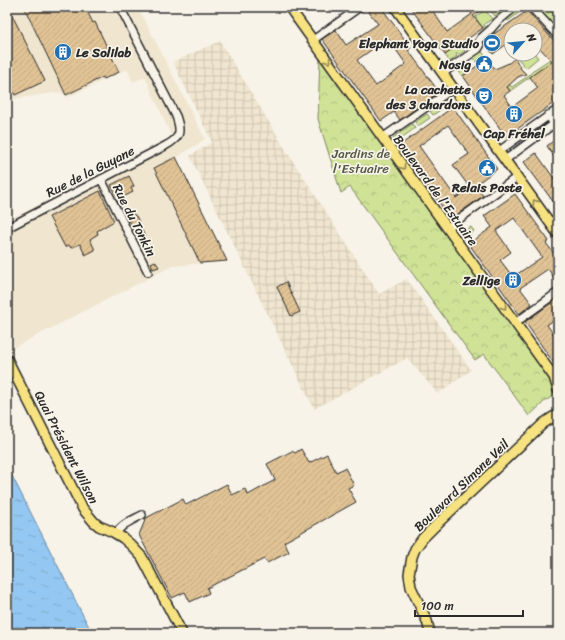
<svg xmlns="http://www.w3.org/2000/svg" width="565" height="640" font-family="Sriracha,sans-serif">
  <defs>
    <pattern id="industrial-grid" width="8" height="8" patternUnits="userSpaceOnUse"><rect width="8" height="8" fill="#f0e5cf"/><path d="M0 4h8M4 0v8" fill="none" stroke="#cec5b2"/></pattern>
    <pattern id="grass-tufts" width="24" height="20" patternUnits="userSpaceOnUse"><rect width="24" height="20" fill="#cfe296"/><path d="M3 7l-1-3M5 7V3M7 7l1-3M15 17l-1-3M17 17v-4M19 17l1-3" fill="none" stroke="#b2c281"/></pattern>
    <pattern id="park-crowns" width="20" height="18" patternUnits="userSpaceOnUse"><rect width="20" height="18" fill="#cfe296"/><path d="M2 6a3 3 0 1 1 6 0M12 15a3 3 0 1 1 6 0" fill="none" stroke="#b2c281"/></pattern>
    <pattern id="water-ripples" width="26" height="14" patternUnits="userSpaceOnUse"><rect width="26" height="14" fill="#94c7f1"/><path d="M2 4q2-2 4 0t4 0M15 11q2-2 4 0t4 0" fill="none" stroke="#80abcf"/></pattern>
    <pattern id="building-hatch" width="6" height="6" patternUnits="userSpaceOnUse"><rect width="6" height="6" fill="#e1c395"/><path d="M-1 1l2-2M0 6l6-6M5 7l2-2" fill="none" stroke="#c1a881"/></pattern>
  </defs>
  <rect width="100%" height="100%" fill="#f7f3e8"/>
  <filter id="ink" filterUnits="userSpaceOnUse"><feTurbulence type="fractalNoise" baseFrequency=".025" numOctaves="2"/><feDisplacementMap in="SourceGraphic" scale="8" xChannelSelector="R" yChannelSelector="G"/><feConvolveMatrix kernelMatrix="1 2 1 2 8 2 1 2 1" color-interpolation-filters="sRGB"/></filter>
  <g filter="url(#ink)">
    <path fill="#f0e5cf" d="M7 7H138L205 139 176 158 226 261H234L172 266 9 350 7 346V221L166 141 171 135 145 77 133 82 127 69 68 97 60 92 7 100Z"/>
    <path fill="url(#industrial-grid)" d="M220 41 287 152 379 294 407 279 471 370 438 394 407 358 314 409 190 156 212 142 173 62Z"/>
    <path fill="url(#grass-tufts)" stroke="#7d8660" d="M517 54H535L538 58 526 68 515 55Z
      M471 227 474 231 465 238 461 233Z"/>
    <path fill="url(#park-crowns)" stroke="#7d8660" d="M320 56 546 370 553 384 557 394 550 398 545 401 529 416 484 354 475 360 350 187 341 193 318 119Z"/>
    <path fill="#cfe296" stroke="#7d8660" d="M488 7H507L495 16Z
      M518 7H523L524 9 508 21 507 19 509 17 508 15Z
      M536 7H558V30Z
      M485 10 492 19 484 24 485 26 483 28 475 17Z
      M460 44 465 51 459 55 458 53 456 54 457 56 450 62 445 55Z
      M481 50 485 56 477 62 473 57 478 54 477 52Z
      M558 54V57L510 91 507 86 510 85 512 87 528 76 535 69Z
      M465 60 470 68 465 71 466 73 462 76 456 67Z
      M446 100 449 104 433 115 430 111Z
      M427 114 430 118 418 126 415 122Z
      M412 124 415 128 396 142 393 138Z"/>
    <path fill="url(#water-ripples)" stroke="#6a89a2" d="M7 466 92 633H7Z"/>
    <path fill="url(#building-hatch)" stroke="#2b2b2b" fill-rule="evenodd" d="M7 7H8L45 81 15 95 7 79Z
      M24 7H85L93 23 95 22 119 72 104 79 103 77 66 95Z
      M374 7H381L411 48 408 50 439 92 400 120 394 112 381 121 322 39 336 30 346 45 378 24 368 11ZM387 37 406 64 376 86 357 60 374 48 373 47Z
      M410 7H430L447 32 472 14 467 7H485L473 16 483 28 445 55Z
      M527 11 558 45V100L506 137 463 76 487 59 495 69 509 63 515 58 521 69 526 74 518 77 507 87 510 91 504 95 512 107 538 88 530 77 552 61 535 43V30H511V41L493 54 484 42 488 38Z
      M453 107 497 169 475 185 483 196 451 219 399 146ZM448 125 469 154 453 165 470 188 456 198 419 146Z
      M553 141 558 148V162L547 146Z
      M536 153 558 184V201L555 204 524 162Z
      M176 157 227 261 200 263 154 168Z
      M129 176 134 186 131 188 133 192 119 199 111 185Z
      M100 191 114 221 97 231 98 234 90 239 95 250 85 255 80 244 71 248 69 245 65 247 49 217Z
      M515 194 549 241 546 243 558 259V283L548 269 520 288 532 304 519 314 469 244 492 227 484 216ZM514 218 542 257 513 277 500 260 511 252 496 231Z
      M133 213 135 216H136L139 222H138L145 237 139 240 127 216Z
      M155 261 159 267 153 269 151 263Z
      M286 282 300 312 291 316 277 287Z
      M558 298V317L547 325 558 340V369L525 322Z
      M301 449 309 463 327 454 336 472 345 468 354 485 348 488 356 502 284 542 289 552 267 563 264 559 207 588 209 593 190 602 185 592 172 598 139 535 146 518 183 499 186 505 227 484 232 495 245 489 248 495 275 480 267 464 292 451 295 453Z"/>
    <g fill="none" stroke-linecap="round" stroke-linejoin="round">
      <defs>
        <path id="minor" d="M531 7 558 36
          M313 40 360 7
          M443 73 478 49 480 46 479 41 481 38 491 29 497 22 515 7
          M548 115 558 130
          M382 138 454 88
          M499 151 558 109
          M505 160 558 121
          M101 179 148 272
          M550 223 558 217
          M7 228 165 146C180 138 182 133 176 116L120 7
          M447 228 517 177
          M515 323 558 292
          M116 534C121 524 133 520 142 515"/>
        <path id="major" d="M289 7 554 377 558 390
          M395 7 558 234
          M7 359 83 509 94 522 99 526 113 532 123 538 131 545 142 557 182 633
          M430 633 427 621 411 587 409 574 412 557 415 549 423 538 439 522 544 423 553 417 558 416"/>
      </defs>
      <use href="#minor" stroke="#2b2b2b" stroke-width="10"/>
      <use href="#major" stroke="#2b2b2b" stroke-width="12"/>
      <use href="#minor" stroke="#f7f3e8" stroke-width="7"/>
      <use href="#major" stroke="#f7e281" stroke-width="9"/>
    </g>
    <defs><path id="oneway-chevron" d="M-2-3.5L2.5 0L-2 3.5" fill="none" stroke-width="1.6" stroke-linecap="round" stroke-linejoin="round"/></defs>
    <g stroke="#918656">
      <use href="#oneway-chevron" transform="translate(328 61) rotate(55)"/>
      <use href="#oneway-chevron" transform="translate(403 167) rotate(54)"/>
      <use href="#oneway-chevron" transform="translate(535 202) rotate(-125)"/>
      <use href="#oneway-chevron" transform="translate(504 307) rotate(54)"/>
    </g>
  </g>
  <defs>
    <symbol id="stadium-disc" viewBox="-11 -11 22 22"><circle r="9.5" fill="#1f6fb2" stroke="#f7f3e8"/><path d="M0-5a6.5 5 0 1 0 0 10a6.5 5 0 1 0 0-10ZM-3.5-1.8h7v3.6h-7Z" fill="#fff"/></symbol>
    <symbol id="building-disc" viewBox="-11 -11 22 22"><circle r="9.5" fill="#1f6fb2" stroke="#f7f3e8"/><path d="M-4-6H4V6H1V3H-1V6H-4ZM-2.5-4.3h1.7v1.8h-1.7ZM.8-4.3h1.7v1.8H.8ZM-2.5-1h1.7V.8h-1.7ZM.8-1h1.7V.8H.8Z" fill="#fff"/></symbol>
    <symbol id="civic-disc" viewBox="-11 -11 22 22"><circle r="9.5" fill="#1f6fb2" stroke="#f7f3e8"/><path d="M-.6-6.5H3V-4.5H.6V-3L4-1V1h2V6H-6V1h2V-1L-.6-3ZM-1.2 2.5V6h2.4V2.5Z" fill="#fff"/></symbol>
    <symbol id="theatre-disc" viewBox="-11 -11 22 22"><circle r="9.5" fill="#1f6fb2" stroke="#f7f3e8"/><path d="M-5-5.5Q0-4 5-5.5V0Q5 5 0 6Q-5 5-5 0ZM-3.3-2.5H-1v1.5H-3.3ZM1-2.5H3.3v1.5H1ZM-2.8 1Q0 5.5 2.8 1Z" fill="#fff"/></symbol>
  </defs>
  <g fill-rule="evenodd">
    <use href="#stadium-disc" x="482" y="33" width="20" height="20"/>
    <use href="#building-disc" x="53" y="42" width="20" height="20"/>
    <use href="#civic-disc" x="474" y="54" width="20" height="20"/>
    <use href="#theatre-disc" x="474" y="86" width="20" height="20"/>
    <use href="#building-disc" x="504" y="104" width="20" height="20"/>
    <use href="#civic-disc" x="477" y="158" width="20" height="20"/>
    <use href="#building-disc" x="503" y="270" width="20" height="20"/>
  </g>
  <g text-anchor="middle" stroke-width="3.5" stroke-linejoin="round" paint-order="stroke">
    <g font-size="13" font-weight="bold" fill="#2b2b2b" stroke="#f7f3e8" text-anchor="end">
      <text x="479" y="48">Elephant Yoga Studio</text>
      <text x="76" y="57" text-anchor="start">Le Solilab</text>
      <text x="471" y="69">Nosig</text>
      <text x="471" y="94">La cachette<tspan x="471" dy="15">des 3 chardons</tspan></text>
      <text x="514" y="138" text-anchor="middle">Cap Fréhel</text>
      <text x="487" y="192" text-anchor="middle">Relais Poste</text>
      <text x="500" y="285">Zellige</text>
    </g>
    <g font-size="13" fill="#545946" stroke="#f7f3e8">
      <text x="361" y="158">Jardins de<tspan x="361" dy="15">l'Estuaire</tspan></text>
    </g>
    <g font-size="13" fill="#2b2b2b" stroke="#f7f3e8">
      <text transform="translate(90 171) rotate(-27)" y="5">Rue de la Guyane</text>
      <text transform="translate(436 190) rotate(54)" y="5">Boulevard de l'Estuaire</text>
      <text transform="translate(135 220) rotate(63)" y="5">Rue du Tonkin</text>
      <text transform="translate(67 447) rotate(63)" y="5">Quai Président Wilson</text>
      <text transform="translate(461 485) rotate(-44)" y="5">Boulevard Simone Veil</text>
    </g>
  </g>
  <rect width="565" height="640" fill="none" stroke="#f7f3e8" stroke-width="24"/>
  <rect x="12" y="12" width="541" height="616" fill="none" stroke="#2b2b2b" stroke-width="1.5" filter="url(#ink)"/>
  <g transform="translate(523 42) rotate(63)"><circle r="19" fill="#f7f3e8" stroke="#a5a39c"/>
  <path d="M0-3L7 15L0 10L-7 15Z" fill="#1f6fb2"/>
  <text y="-6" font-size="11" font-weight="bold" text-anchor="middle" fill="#2b2b2b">N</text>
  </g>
  <path d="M415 610v6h108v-6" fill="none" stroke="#2b2b2b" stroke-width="2"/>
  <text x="421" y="610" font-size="12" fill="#2b2b2b" stroke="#f7f3e8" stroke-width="3" paint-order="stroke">100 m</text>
</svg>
